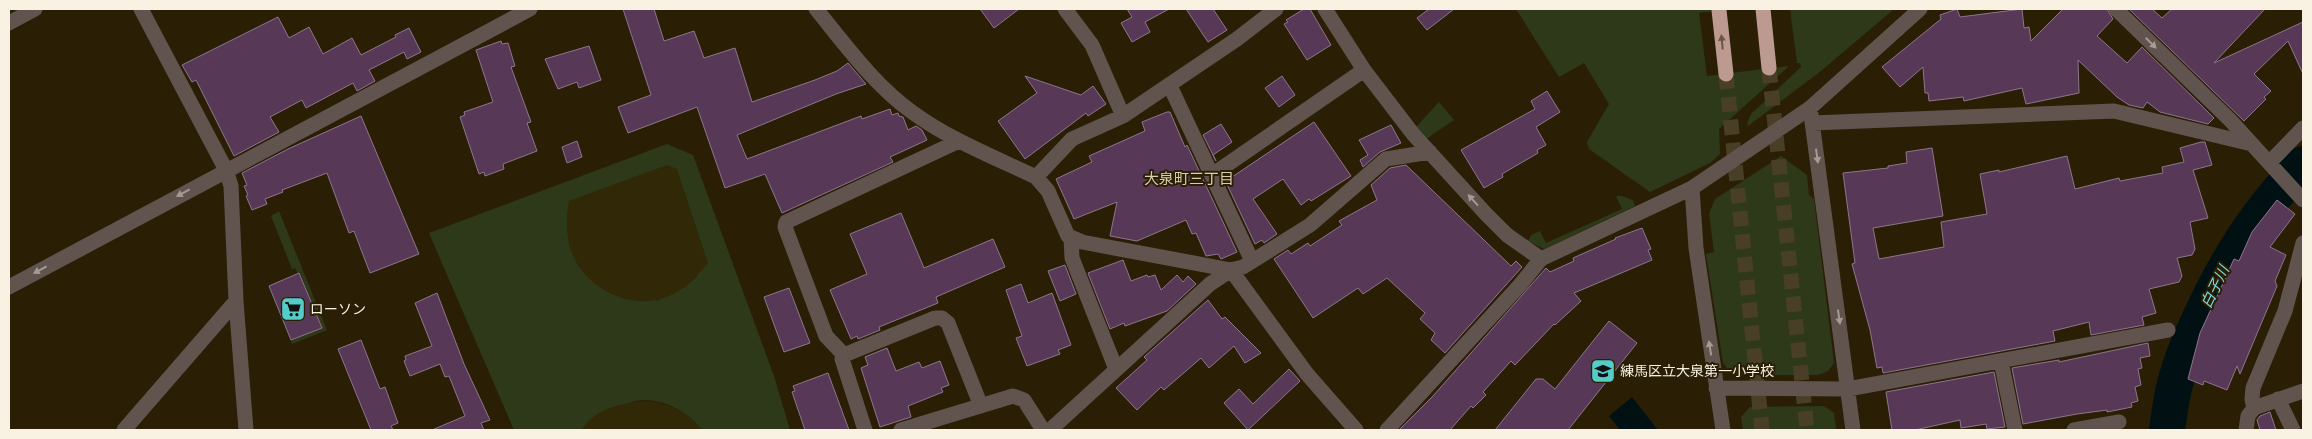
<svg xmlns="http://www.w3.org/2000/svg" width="2312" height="439" font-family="Georgia,'Noto Sans JP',serif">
  <rect width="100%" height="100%" fill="#2a1f05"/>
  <path fill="#2e3919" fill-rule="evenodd" d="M1516 9H1730L1699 13 1707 76 1789 66 1719 129 1720 154 1710 163 1650 192 1589 149 1587 142 1609 104 1584 63 1559 77Z
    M1790 9H1894L1821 71 1748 126 1747 124 1751 114 1801 67 1800 63H1797Z
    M1439 102 1454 120 1426 139 1416 127Z
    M667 144 693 155 774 376 790 430H702C687 410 654 393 629 403 613 408 598 419 584 427L582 430H514L429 233ZM698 275C685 288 672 295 655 301Z
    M1781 156 1807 175 1809 195 1814 199 1834 363 1828 371 1818 375H1733L1723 363 1706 254 1714 252 1709 214 1715 199Z
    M1616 196H1622L1633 200 1635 206 1544 249 1528 241 1531 235 1540 231 1546 243 1622 209Z
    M279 211 327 330 292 344 291 340 322 327 300 273 298 274 295 268 292 269 271 216Z
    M1824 406 1834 413 1836 430H1743L1741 417 1750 407Z"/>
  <path fill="#302806" d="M667 165 677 169 708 263C697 276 686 288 671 295 629 315 575 284 568 239 566 226 567 213 569 201Z
    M650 401C670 404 689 413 702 430H582C595 407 626 402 650 401Z"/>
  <path fill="#011113" d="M1632 397 1658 430H1620L1609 416Z"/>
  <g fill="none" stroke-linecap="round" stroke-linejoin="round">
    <path stroke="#011113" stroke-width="36" d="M2167 430C2169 418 2170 405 2173 393 2178 367 2189 341 2200 318 2228 257 2257 212 2303 164"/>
  </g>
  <path fill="#573856" stroke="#8d768c" d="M623 9H654L664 41 694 31 704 58 735 48 752 102 815 80 837 71 848 63 866 84 836 94 737 135 747 159 861 116 862 119 890 109 892 115 898 113 899 116 903 117 908 130 916 126 922 130 927 140 890 157 893 162 782 213 765 174 725 188 697 107 628 133 618 107 651 95Z
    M980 9H1019L994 28Z
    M1127 9H1169L1145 22 1150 32 1132 42 1121 23 1132 17Z
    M1186 9H1213L1227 30 1208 42Z
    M1304 9H1310L1331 45 1307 60 1284 24 1288 22 1286 20Z
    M1429 9H1454L1427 30 1417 18Z
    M1957 9 1960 17 2022 9 2024 28 2029 27 2031 41 2063 9H2107L2113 19 2097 36 2127 63 2142 47 2214 118 2208 124 2160 112 2147 102 2143 108 2129 105 2117 97 2078 60 2079 93 2026 104 2022 88 1964 101 1963 97 1929 101 1928 93H1925L1923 67 1900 87 1882 67 1941 19 1940 15Z
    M2129 9H2152L2162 18 2172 9H2265L2214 63 2303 22V74L2288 41 2254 74 2271 91 2264 97 2266 99 2244 121Z
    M278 17 289 38 309 27 323 54 352 38 361 55 396 37 395 35 409 28 421 52 407 59 404 52 369 70 375 81 357 91 353 83 306 108 302 100 270 117 279 132 234 156 196 80 192 82 182 65Z
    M501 41 502 44 508 43 515 66 511 67 531 122 527 123 537 151 503 164 504 169 485 176 484 172 479 174 460 117 465 115 464 112 493 102 476 50Z
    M589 46 601 80 579 88 577 82 558 89 545 59Z
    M1025 76 1081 95 1093 86 1106 104 1088 116 1086 113 1025 159 998 121 1037 93Z
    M1282 76 1295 95 1279 107 1265 88Z
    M1547 91 1560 112 1536 127 1546 145 1537 150 1538 153 1502 174 1503 177 1484 188 1461 150 1535 109 1531 101Z
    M1167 112H1170L1185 147 1187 145 1237 252 1221 259 1218 254 1206 256 1196 233 1192 234 1186 220 1137 241 1110 236 1117 202 1074 219 1056 179 1092 162 1089 156 1145 131 1142 122Z
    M361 116 419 254 370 273 354 231 349 233 327 173 282 190 283 192 265 199 267 204 252 210 246 196 248 195 244 186 247 185 242 173 288 149Z
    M1314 122 1351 176 1311 201 1309 199 1301 205 1283 179 1253 199 1277 234 1264 243 1262 240 1255 244 1224 178 1227 176 1229 179Z
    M1221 124 1232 142 1213 155 1216 161 1203 135Z
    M1391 125 1401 143 1380 152 1363 167 1360 160 1368 155 1359 140Z
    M577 141 582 157 567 163 562 147Z
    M2201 142H2205L2212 165 2193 170 2208 218 2190 222 2195 249 2192 255 2177 258 2182 276 2179 282 2149 289 2156 313 2142 317 2144 325 2091 335 2089 322 2053 331 2055 341 1883 373 1882 367 1877 368 1870 330 1852 264 1855 263 1843 173 1888 168V166L1907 163 1906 152 1932 148 1943 216 1873 228 1879 259 1944 247 1941 222 1987 214 1980 174 1999 170V172L2067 156 2075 189 2119 178 2120 181 2163 173 2162 167 2184 162 2180 148Z
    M1406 165 1511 266 1516 261 1522 267 1445 353 1431 340 1435 333 1420 319 1425 313 1387 278 1363 294 1358 288 1313 318 1274 259 1288 250 1291 254 1308 243 1310 246 1342 225 1339 221 1377 200 1371 185 1390 168Z
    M2277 200 2295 214 2270 247 2286 255 2275 281 2277 286 2240 374 2237 366 2227 390 2204 381 2203 385 2188 379 2200 333 2234 259 2239 261 2252 232Z
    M901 213 924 268 993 239 1005 267 936 297 938 303 879 327 880 330 858 339 857 336 851 339 830 290 867 274 850 234Z
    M1642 228 1651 249 1648 250 1652 260 1574 293 1581 301 1555 325 1554 324 1515 365 1511 361 1483 392 1486 395 1473 408 1471 406 1450 430H1399L1433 396 1546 268 1550 272 1574 261 1573 258 1616 239 1615 238Z
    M1123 260 1131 281 1147 275 1148 277 1155 275 1161 290 1177 275 1183 282 1188 276 1196 284 1167 311 1125 326 1124 323 1110 329 1088 273Z
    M1065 265 1076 294 1060 301 1048 271Z
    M299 273 322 328 291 340 269 286Z
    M1021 284 1028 303 1052 293 1071 345 1058 350 1060 354 1027 366 1016 338 1022 336 1006 290Z
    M789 288 810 343 784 352 764 297Z
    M437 293 464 364 490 420 481 423 484 430H432L465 416 449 376 445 377 440 364 410 376 404 361 406 360 405 356 432 346 415 303Z
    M1208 300 1222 319 1225 317 1261 353 1245 363 1234 346 1209 368 1201 358 1164 390 1161 387 1137 410 1116 388 1147 360 1144 357Z
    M1609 321 1637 343 1568 430H1495L1536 379H1543L1555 389Z
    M361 340 380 389 385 387 398 423 391 426 393 430H371L338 349Z
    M2148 343 2150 356 2140 358 2142 368 2138 369 2141 385 2135 387 2138 401 2131 403 2132 407 2107 412V410L2077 414 2023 424 2012 368 2059 360V362Z
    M887 348 896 371 919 362 922 368 940 361 949 385 941 388 943 392 908 406 911 417 880 427 861 368 868 365 865 357Z
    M1289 369 1300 381 1248 430 1224 403 1239 389 1253 404Z
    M1994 372 2005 427 1987 429 1986 424 1961 428 1960 420 1915 430H1892L1886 392Z
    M828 373 849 430H805L792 392 795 391 793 386Z
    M2270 412 2276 430H2260L2257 420 2260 416Z"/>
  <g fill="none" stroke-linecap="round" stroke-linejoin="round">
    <path stroke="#493f26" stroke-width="15" stroke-dasharray="15 8" stroke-linecap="butt" d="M1769 68 1807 430
      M1726 74 1762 430"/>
    <path stroke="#61544f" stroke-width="15" d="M141 9 226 170 231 186 236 301 246 430
      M816 9C845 44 874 85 912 112 950 140 994 157 1036 177L1072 139 1123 116
      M1065 9 1092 45 1123 116 1237 39 1276 9
      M1325 9 1364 70 1413 134 1486 214 1507 235 1541 259
      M2116 9 2230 120 2303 200
      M9 23 35 9
      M1170 86 1252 261
      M1811 114 1853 430
      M1812 123 2114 111 2252 144
      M2270 162 2303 128
      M1212 175 1364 70
      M1036 177 1048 191 1068 236 1082 242 1231 270 1307 374 1356 430
      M1692 188 1696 248 1723 430
      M1071 238 1072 258 1116 369
      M9 287 530 9
      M844 355 826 336 785 227 786 222 959 141
      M844 355 935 318H942L948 323 981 406
      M844 355 842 359 865 430
      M2001 361 2015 430
      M1716 388 1848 389 2168 330
      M2278 399 2293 430
      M2254 408 2252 399 2253 388 2285 311 2303 243
      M124 430 236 301
      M901 430 1013 396 1024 400 1043 430
      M1050 430 1210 284 1231 270 1243 267 1310 225 1386 159 1430 152
      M1387 430 1520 285 1541 259 1692 188 1810 108 1920 9
      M2074 430 2119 422
      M2246 430 2248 416 2254 408 2303 391"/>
    <path stroke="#bc9a8f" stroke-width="15" d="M1763 9 1769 68
      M1719 10 1726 74"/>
  </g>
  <defs><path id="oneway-solid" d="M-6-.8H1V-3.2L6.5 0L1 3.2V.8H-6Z" transform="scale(1.25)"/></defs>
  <use fill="#6c5643" href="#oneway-solid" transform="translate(1722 42) rotate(-96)"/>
  <g fill="#a59b92">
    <use href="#oneway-solid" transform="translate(2151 43) rotate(45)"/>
    <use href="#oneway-solid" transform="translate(1817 156) rotate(82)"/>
    <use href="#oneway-solid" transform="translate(183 193) rotate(152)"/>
    <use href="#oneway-solid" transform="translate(1473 200) rotate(-132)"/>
    <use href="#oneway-solid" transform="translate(40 270) rotate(152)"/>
    <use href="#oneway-solid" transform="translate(1839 317) rotate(82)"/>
    <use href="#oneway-solid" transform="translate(1710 348) rotate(-99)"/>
  </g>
  <defs>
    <symbol id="supermarket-square" viewBox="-11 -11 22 22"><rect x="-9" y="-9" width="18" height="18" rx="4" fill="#54cdc8" stroke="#2a1f05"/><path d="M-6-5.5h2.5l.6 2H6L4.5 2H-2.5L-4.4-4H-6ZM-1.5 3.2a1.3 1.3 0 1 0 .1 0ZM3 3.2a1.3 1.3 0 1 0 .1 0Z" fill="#111"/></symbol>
    <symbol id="school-square" viewBox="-11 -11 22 22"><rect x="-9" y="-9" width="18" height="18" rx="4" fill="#54cdc8" stroke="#2a1f05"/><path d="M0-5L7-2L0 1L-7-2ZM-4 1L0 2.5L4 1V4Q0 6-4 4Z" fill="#111"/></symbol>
  </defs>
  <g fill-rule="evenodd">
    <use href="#supermarket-square" x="279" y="295" width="28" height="28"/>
    <use href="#school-square" x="1589" y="357" width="28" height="28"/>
  </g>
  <g text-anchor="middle" stroke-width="4" stroke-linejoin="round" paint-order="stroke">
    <g font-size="14" fill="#f9f2e3" stroke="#2a1f05" text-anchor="start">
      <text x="310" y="314">ローソン</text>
      <text x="1620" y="376">練馬区立大泉第一小学校</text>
    </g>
    <g font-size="15" fill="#d9ccad" stroke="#2a1f05">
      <text x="1189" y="184">大泉町三丁目</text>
    </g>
    <g font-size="15" font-style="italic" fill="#78dae5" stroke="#2a1f05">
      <text transform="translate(2215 287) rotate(-64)" y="5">白子川</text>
    </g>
  </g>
  <rect width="2312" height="439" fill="none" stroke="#f9f2e3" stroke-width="20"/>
</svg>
